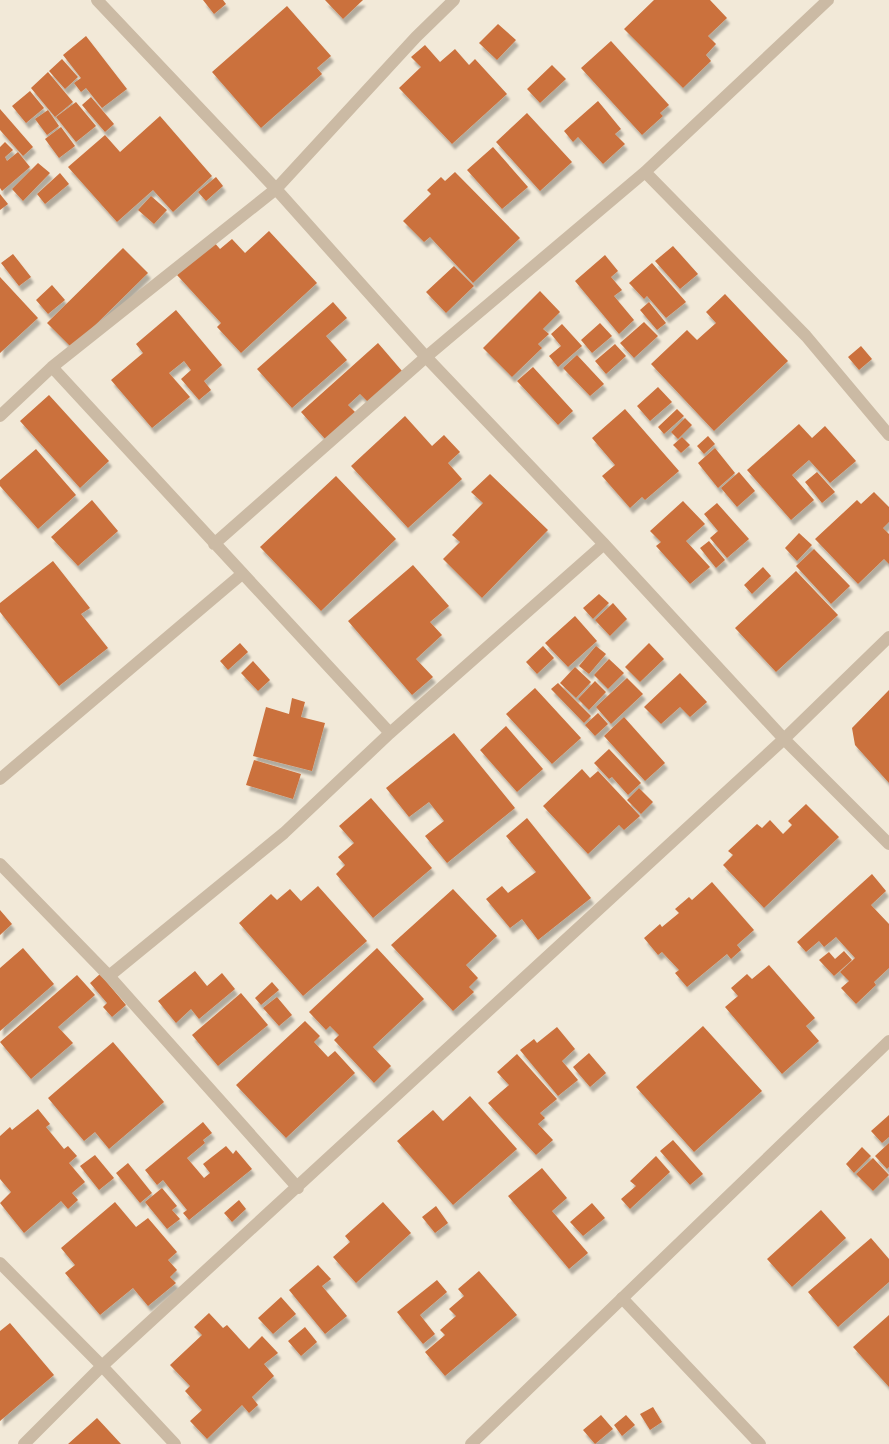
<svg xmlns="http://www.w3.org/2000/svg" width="889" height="1444" font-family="Roboto,sans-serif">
  <defs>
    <filter id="shadow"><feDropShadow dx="3" dy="5.5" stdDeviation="1" flood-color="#0004"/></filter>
  </defs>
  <rect width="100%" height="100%" fill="#f2e9d8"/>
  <path fill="#cb713d" filter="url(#shadow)" d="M203 0H223L226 4 214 14Z
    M325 0H363L343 19Z
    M654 0H710L727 18 708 36 716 44 706 55 711 61 683 88 624 29Z
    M287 6 331 56 317 68 322 74 261 128 212 72Z
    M498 24 516 40 497 60 479 43Z
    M86 36 127 89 102 108 86 88 81 92 74 83 81 78 63 55Z
    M611 41 669 105 660 113 663 116 642 135 581 68Z
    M425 45 440 62 455 49 469 65 475 59 507 94 452 144 399 88 421 67 411 57Z
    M62 59 78 77 65 89 49 71Z
    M552 65 566 79 540 103 527 89Z
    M48 72 73 102 55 117 31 88Z
    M30 91 44 108 26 123 12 106Z
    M91 97 114 124 105 132 82 105Z
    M598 101 621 129 615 134 625 144 603 164 578 137 573 142 564 131Z
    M76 102 96 126 76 142 56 117Z
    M0 109 33 147 23 156 0 130Z
    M48 110 59 126 47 135 35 119Z
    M527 113 572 162 540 191 496 142Z
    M160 116 212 176 173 212 153 190 117 222 68 167 105 135 120 152Z
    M61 127 75 146 59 158 45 139Z
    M5 142 13 150 5 157 7 161 18 152 30 167 2 191 0 188V147Z
    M493 147 528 187 502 209 467 170Z
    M38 163 50 173 23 201 12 189Z
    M455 172 520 238 473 283 430 237 424 242 403 221 431 194 427 190 441 177 445 181Z
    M60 173 69 184 45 204 37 194Z
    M216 177 223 186 206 201 198 192Z
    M0 194 8 204 0 210Z
    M151 196 167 210 154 224 138 210Z
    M269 231 317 283 241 353 217 327 221 323 177 275 213 241 220 249 232 239 245 253Z
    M673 246 698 274 680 289 655 261Z
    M123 248 148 273 72 348 47 323Z
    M13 254 31 277 19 286 1 263Z
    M605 255 618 271 611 277 622 290 614 296 634 320 619 334 575 281Z
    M652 263 686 302 666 318 647 296 644 299 629 283Z
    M454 266 474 286 446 313 426 292Z
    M0 277 38 318 0 353Z
    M52 285 65 300 48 314 36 300Z
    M540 291 560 312 543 329 549 334 538 344 542 348 512 377 483 348Z
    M725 294 788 361 714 431 651 364 687 330 697 340 716 323 706 312Z
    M333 302 347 318 326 336 347 360 292 408 257 369Z
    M649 302 666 323 657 330 640 310Z
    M176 310 222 365 204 381 211 390 199 400 181 379 191 370 184 361 169 373 190 397 152 428 111 380 143 353 136 344Z
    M644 322 658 336 634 358 620 343Z
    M600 323 612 336 592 353 581 340Z
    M562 324 582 346 558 367 549 356 561 346 551 334Z
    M378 343 402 371 368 402 360 394 348 405 356 413 326 440 301 412Z
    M615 344 626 356 606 374 595 361Z
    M861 346 872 359 859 370 848 357Z
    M577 355 604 384 590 396 563 368Z
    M533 367 573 411 558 425 517 381Z
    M658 387 672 402 650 421 637 406Z
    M49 395 109 461 80 488 20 421Z
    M625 409 679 471 645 500 642 497 630 508 602 476 615 465 592 438Z
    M677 409 684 416 664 434 658 427Z
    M405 416 432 446 444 435 460 452 448 463 462 479 408 528 351 466Z
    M685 418 692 425 678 439 671 432Z
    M799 424 812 438 825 426 856 461 830 483 809 460 792 475 814 500 791 520 747 470Z
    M708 436 715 444 704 454 697 446Z
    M682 437 690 445 681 453 673 445Z
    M715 448 735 473 718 488 698 463Z
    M36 449 76 495 38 529 0 486V480Z
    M739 472 755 491 737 507 721 488Z
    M817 472 835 492 822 503 805 482Z
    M490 474 548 530 482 598 443 559 460 542 452 535 483 503 471 492Z
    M336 476 396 539 321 611 260 547Z
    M874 492 889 507V522L883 528 889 534V564L884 559 858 584 815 539 857 500 861 504Z
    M92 500 118 531 78 566 51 537Z
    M683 501 705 524 686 541 710 567 690 584 656 546 661 542 650 531Z
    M717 503 749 539 727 558 710 538 718 531 704 514Z
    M799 533 812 545 797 561 785 548Z
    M709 541 725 560 716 568 700 548Z
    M814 549 850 586 831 604 796 566Z
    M53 561 90 608 81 614 108 648 59 686 0 612V603Z
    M413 565 449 606 430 622 442 635 416 659 433 677 412 695 348 621Z
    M763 567 771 576 752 594 744 585Z
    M796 571 838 615 776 672 735 628Z
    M599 594 609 603 593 619 583 608Z
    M613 603 627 619 610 636 595 620Z
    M575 616 597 641 568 667 545 643Z
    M240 643 248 652 228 670 220 661Z
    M649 643 664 659 640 682 625 667Z
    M543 646 554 658 537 674 526 662Z
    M596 646 606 654 589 674 579 666Z
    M609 659 624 673 608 689 594 675Z
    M253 661 270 680 258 691 241 673Z
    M575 667 591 682 576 698 560 683Z
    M680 673 707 702 690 717 680 707 661 724 644 707Z
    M627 678 643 694 611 724 596 707Z
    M595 681 606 692 589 710 578 699Z
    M558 683 591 716 584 723 551 689Z
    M535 688 581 738 552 764 506 714Z
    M889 690V783L855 745 852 728Z
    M292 698 305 702 301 717 325 723 312 771 253 756 266 707 289 714Z
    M598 713 608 724 595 736 585 725Z
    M624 717 665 763 645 781 604 736Z
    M506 726 543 769 517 792 480 750Z
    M454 733 515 808 447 863 425 836 444 821 429 802 409 817 386 788Z
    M609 749 641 783 628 795 612 777 609 779 594 763Z
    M254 760 301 774 293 799 246 785Z
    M582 769 590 778 598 771 640 816 624 830 619 825 588 854 543 806Z
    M639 788 653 802 641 814 627 800Z
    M371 798 432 868 373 918 336 874 345 865 338 857 354 843 339 826Z
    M806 804 839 837 764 908 723 865 733 855 728 851 757 824 762 828 770 820 783 834 792 825 788 821Z
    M527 818 591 898 538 940 522 919 510 928 486 899 502 886 508 893 536 872 506 836Z
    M872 874 886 891 871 905 889 924V968L874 982 876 985 856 1004 841 988 849 981 840 972 855 958 836 937 824 947 819 941 806 952 797 942Z
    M712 882 754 930 737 945 741 950 731 959 727 954 687 987 675 973 679 970 662 952 658 955 644 938 660 924 662 927 679 913 675 909 689 897 692 900Z
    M318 886 367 941 303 996 239 923 271 894 277 900 290 889 301 901Z
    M453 889 497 936 466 965 478 978 469 987 474 992 453 1011 391 945Z
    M0 910 12 924 0 935Z
    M23 948 54 984 0 1031V968Z
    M377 948 424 999 373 1047 391 1066 374 1083 334 1040 339 1035 330 1026 326 1030 309 1012Z
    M844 951 852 960 834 976 819 960 829 952 835 959Z
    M769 965 815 1018 806 1026 819 1041 782 1074 725 1007 738 996 731 988 747 974 752 979Z
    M195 971 207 986 222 973 235 989 199 1019 191 1009 176 1023 158 1001Z
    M100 974 126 1005 112 1017 103 1007 107 1003 90 983Z
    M77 975 95 995 58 1027 73 1043 31 1079 0 1042Z
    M272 982 279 990 261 1005 255 998Z
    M241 993 268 1025 218 1066 192 1035Z
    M277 997 292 1015 279 1026 263 1008Z
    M305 1021 320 1036 314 1042 328 1057 335 1051 355 1073 286 1138 236 1085Z
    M703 1026 762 1091 694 1152 636 1087Z
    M557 1027 575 1049 562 1061 578 1080 558 1096 520 1050 534 1039 537 1043Z
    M113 1042 164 1102 109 1149 95 1132 84 1141 48 1098Z
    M589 1053 606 1073 590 1087 573 1067Z
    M517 1054 557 1099 540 1113 545 1118 538 1124 553 1140 536 1155 488 1103 509 1085 497 1072Z
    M470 1096 517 1149 453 1205 397 1141 433 1110 443 1121Z
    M38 1109 50 1124 46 1127 64 1149 68 1146 77 1156 69 1163 85 1182 72 1193 78 1200 68 1209 61 1201 24 1233 0 1203 11 1192 0 1179V1136L10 1127 12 1130Z
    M889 1115V1137L882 1143 871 1131Z
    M203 1122 212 1133 203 1140 205 1143 187 1158 204 1178 210 1173 203 1164 226 1146 233 1154 236 1150 252 1169 189 1220 183 1213 187 1210 163 1180 157 1185 145 1170Z
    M673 1140 703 1174 690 1185 660 1151Z
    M889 1143V1167L887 1169 875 1156Z
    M862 1147 871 1156 854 1173 846 1164Z
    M95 1155 114 1178 99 1190 80 1166Z
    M656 1156 670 1172 630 1209 621 1199 636 1186 630 1181Z
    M873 1158 889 1175 873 1191 856 1174Z
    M128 1163 152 1193 140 1203 116 1173Z
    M542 1168 567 1198 552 1211 588 1253 569 1269 508 1196Z
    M162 1188 177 1206 172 1210 180 1219 167 1229 145 1202Z
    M239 1200 246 1209 232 1222 224 1213Z
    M115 1202 136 1227 148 1218 177 1252 168 1260 177 1270 170 1277 176 1283 148 1306 133 1288 100 1315 65 1273 75 1265 61 1248Z
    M383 1202 411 1233 356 1283 333 1257 350 1242 345 1236Z
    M592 1203 605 1218 583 1236 570 1222Z
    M436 1206 448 1223 435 1233 422 1217Z
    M821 1210 846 1238 792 1287 767 1259Z
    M871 1238 889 1259V1282L838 1327 808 1292Z
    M318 1265 331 1279 322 1286 347 1316 325 1334 289 1290Z
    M479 1271 517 1315 445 1376 425 1352 445 1335 440 1330 456 1316 449 1309 464 1296 458 1289Z
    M437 1280 447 1292 420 1315 435 1334 423 1344 397 1312Z
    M281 1297 296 1314 273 1334 258 1318Z
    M209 1313 223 1328 227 1325 249 1349 262 1336 278 1353 264 1364 274 1376 252 1397 258 1405 249 1413 242 1405 207 1439 190 1421 202 1410 185 1391 190 1386 170 1365 202 1335 194 1327Z
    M889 1315V1387L853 1347Z
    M10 1323 54 1375 0 1421V1331Z
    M305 1327 317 1342 301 1356 288 1341Z
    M653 1407 662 1422 650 1430 640 1414Z
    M601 1415 613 1429 595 1444 583 1430Z
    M626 1415 635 1425 622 1436 614 1425Z
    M97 1418 121 1444H68Z"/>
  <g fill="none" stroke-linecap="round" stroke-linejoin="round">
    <path stroke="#cbbaa4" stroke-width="12" d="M97 0 276 189 426 357 604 544 784 739 889 844
      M645 172 806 336 889 435
      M52 367 390 733
      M0 416 52 367 276 189 416 37 454 0
      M214 544 426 357 645 172 828 0
      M0 779 242 574
      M0 864 109 976 298 1188
      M109 976 284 833 390 733 604 544
      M0 1263 102 1366 175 1444
      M622 1298 760 1444
      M24 1444 102 1366 784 739 889 637"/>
    <path stroke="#cbbaa4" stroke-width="12" d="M471 1444 889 1041"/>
  </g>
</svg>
